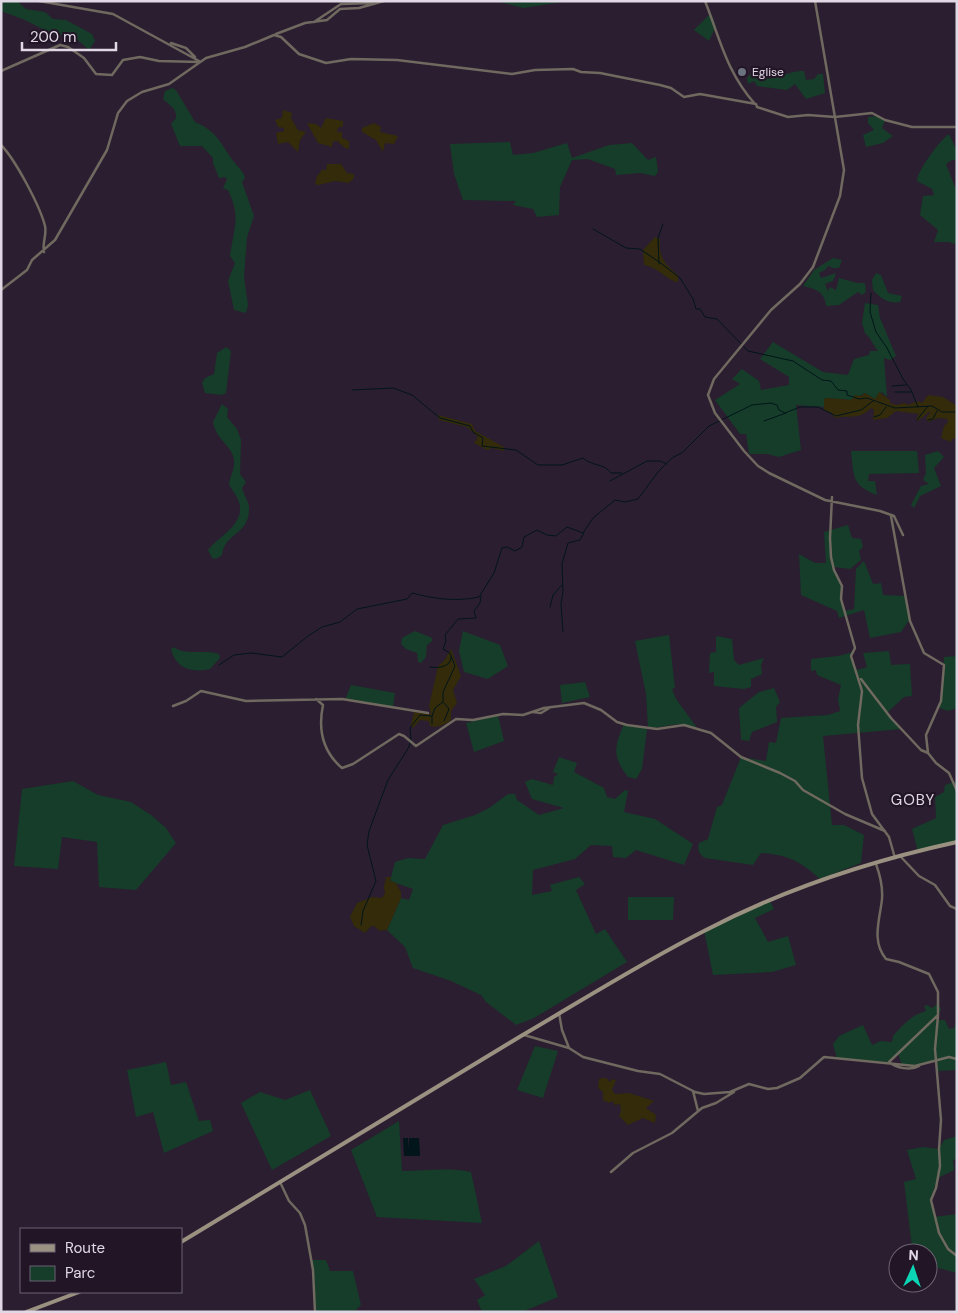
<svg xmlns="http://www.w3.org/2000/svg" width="958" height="1313" font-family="'DM Sans',sans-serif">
  <rect width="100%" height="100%" fill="#2b1e30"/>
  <path fill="#153d29" d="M1 1H17L26 9 45 12 53 19 66 20 92 34 95 41 89 50 72 35H54L25 20 1 11Z
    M496 1H570L523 8Z
    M711 13 716 26 709 41 694 30Z
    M755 68 762 78C775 81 789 70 804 71L806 80 814 79 818 74H823L825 93 806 99 795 84 787 90 757 86 754 81 748 84 747 78Z
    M172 88 176 90 195 122C217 131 220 143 234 162 238 168 244 171 245 178L242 182 254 216 247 237 244 277 248 305 246 313 234 310 228 281 235 263 230 256C234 226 241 218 228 190L223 188 227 179 225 177 219 178 213 163V158L202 146H180L171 124 176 118C177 108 169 105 163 99L165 91Z
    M878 116 885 120 882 128 893 136 883 143 866 147 863 135 874 130 868 123V117Z
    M949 134 957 151V160H952L946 164 955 187H957V245L949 242H934L938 230 920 215 923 196 934 195 932 189 917 181C917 171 940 140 949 134Z
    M510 142 513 155 533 153 567 143 572 158 609 145 632 143 648 160 656 157 658 172 655 176 640 173 616 175 615 169 588 159 572 160 560 187 559 215 537 217 533 209 513 205 516 201 463 200 454 174 450 144Z
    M833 258 842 260 839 268H833L828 266 825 270 819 273 821 278 836 273 833 281 825 284 828 291 830 287 836 290 839 278 857 283H865L866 292 862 295 858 292 839 305 826 306C825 292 816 289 803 286L814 270Z
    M876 273 881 275 888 293 902 296 900 302C888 304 880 298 873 290L872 280Z
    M865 303 878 305 880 318 896 356 890 360 884 358 887 397 882 392 875 399 865 393 852 400 827 398 824 399V407L796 405 801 450 779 457 767 454H749L746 434H740L715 400 740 384 732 379 742 369 759 381 761 390 789 385V377L760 359 773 342 823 372 848 375 854 359 869 355 870 351H878C873 345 871 338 865 333L862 323Z
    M226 347 231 351 226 393 222 395 205 393 202 383 205 378 214 374 217 353Z
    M222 404 228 409 227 417 237 429 241 440 240 474 246 482 242 488C244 495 248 500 249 507 250 536 225 531 222 555L216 559 212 558 208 550C219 536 246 524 239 502 237 495 232 491 229 484 230 476 235 469 234 460 232 445 216 440 213 422Z
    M851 451H917L919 473 869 474 868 481H875L877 495C851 485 854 476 851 451Z
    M938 451 944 457 934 468 941 486 920 496 914 508 911 505 921 486 929 484 923 480 926 473 925 455Z
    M848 525 852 538 861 539 863 547 859 551 861 560 850 569 834 567 842 586 841 599 846 611 854 609 856 569 864 561 873 584 881 583 883 595 906 596 910 619 901 632 870 638 864 610 839 618 837 611 801 595 799 554 815 563H826L824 532Z
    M415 631 432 638V641L427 645 426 657 421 663 418 662 417 653 406 649 401 644 402 638Z
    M463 631 500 645 508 666 488 679 464 672 459 651Z
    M669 635 675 688 672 689 676 699 698 729 678 724 647 729 642 769 636 779 628 777C612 756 614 748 624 724L648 727 646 694 635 641Z
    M716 636 732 639 734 660 739 665 764 658 761 665 762 674 751 679V687L744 689 714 686V672L709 673 710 653 716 652Z
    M174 647C184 656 205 649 219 654L220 658 210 669C192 673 176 669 171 649Z
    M889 651 891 665 910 664 912 696 904 697 887 713 902 729 823 736 832 825H844L864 835 861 863 820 879C800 861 788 855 761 853L753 865 705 858C699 854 697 850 699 843L708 839 717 807 722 805 741 757 766 761 769 742 776 743 781 718 828 715 840 711 838 699 841 685 817 675 816 670 811 671V659L838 656 853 652 851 656 857 670 867 667 863 653Z
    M957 656V708L948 711 937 707 941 701 944 657Z
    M585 682 590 697 562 703 560 685Z
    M351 685 395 693 393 707 345 700Z
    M774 688 780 702 776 707 777 722 752 732 749 741 741 740 739 708 759 692Z
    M498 715 504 741 474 752 466 723Z
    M559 757 577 763 574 772 604 788 607 797 615 799 625 790 628 791 624 812 655 819 693 844 684 865 636 850 626 858 613 857 612 846 591 845 575 859 533 870 532 895 552 891 550 885 579 877 585 884 576 890 596 934 605 929 627 962 534 1018 516 1025 486 1002 481 995 451 981 413 968 405 947 387 930 401 898 409 900 413 889 390 881 395 862 408 858 425 859 443 825 475 815 489 808 508 794H515L517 800 539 815 564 808 532 799 525 782 532 779 553 785 554 777 558 774 553 772Z
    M73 781 98 795 131 802 151 815 166 828 176 843 136 890 99 887 97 842 62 837 58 869 14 866 22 789Z
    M957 781V842L918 852 912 829 936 818 935 797 944 792 945 785Z
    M628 897H674L673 920H628Z
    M770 901 774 909 755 918 768 942 788 936 796 965 772 972 713 975 704 930Z
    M938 1003 941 1010 938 1015V1020H945L949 1029 954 1028 957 1020V1070L937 1071V1061L915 1066 902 1065 898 1054 889 1062 837 1059 833 1044 839 1036 863 1025 872 1045 881 1041 892 1042 893 1036C903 1025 911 1015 926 1011L924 1006 927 1005 932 1008Z
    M535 1046 558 1051 543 1098 517 1090Z
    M166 1062 171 1085 186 1082 199 1121 210 1120 213 1131 164 1153 153 1112 136 1117 127 1070Z
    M310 1090 331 1136 272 1170 241 1103 260 1092 285 1100Z
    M399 1121 402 1171C424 1171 449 1167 471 1172L482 1223 377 1217 351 1150Z
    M957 1136V1159L953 1160 954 1170 938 1178 931 1197 934 1217 957 1214V1273L935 1267 928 1261V1253H919L912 1247 904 1182 916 1179 907 1150 923 1147 939 1149 944 1140Z
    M539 1241 558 1297 522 1312H482L477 1300 485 1295 474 1279 506 1266Z
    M312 1260H326L330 1271H353L361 1305 354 1312H315Z"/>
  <path fill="#332b09" d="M283 110 292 113 291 118 298 130 306 132 300 140 298 152 288 142 278 144 276 133 284 131V128L278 127 275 120 282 118Z
    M326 118 343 121V126L338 128 337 132H342V138L349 141V149L345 148 337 141H333L332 147 318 143 307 123 316 124 321 128Z
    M374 123 381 127 380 132 398 136 394 144 385 143 383 152 376 140 362 132V128Z
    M327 164H341L347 173 354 174V178L349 183 335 181 318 185 315 184 317 176 322 170H326Z
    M655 237 660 239C658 256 665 265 678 275V282C667 281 660 268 644 265L643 250Z
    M879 392 890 400V403L896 405 905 403 908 405 918 401 922 403 928 395 943 397 957 406V438L952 439 951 442 941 438 944 426 948 422 947 419 938 418 928 422 926 418 930 413 929 412 918 421 916 419 919 414 896 411 887 418 873 420 874 410 871 408C860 420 849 415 835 418L830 412 824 411V399L827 398 851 400 855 395 861 396 865 393 875 399Z
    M438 415 472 424 475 431 504 447V451L492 448 487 450 474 443 478 437 467 427 439 420Z
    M451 649 461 676 453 690 457 703 451 711V720C444 725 439 728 430 726L429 721 420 720 413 728 411 725 414 712 431 714 429 706 438 666 444 661Z
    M386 877H391L390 881 396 883 401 892V898L387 930 379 931 376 927 371 926 365 933 354 926 350 917 357 903 372 897 382 898 385 893 384 887Z
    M602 1078H606L610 1082 612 1079 616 1080 612 1090 615 1094 629 1093 654 1101 646 1108 656 1115 655 1123 643 1118 628 1125 619 1116 621 1111 620 1104 614 1105 613 1101 609 1103 603 1100V1092L598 1088 599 1079Z"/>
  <path fill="#01151a" d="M403 1138H408V1150L409 1138H419L420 1156H404Z"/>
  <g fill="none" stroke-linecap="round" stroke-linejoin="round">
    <path stroke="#01151a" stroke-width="1" d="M593 229 626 248 640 249 662 264 680 278 693 299 696 309H700L705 317 717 319 748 351 793 361 822 380 831 381 838 390 847 391V395L859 399 867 398 895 408 932 406 942 412H957
      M659 264 658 238 663 224
      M871 293 870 312 876 332 887 348 903 379 911 390 918 407
      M892 386 906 385
      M352 390 393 388 412 395 440 418 470 426 473 432 483 438 482 446 516 450 538 465H562L583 458C591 466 604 463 611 473H622
      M895 392H911
      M874 417 880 415 886 407
      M917 420 928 406
      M928 420 933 419 937 411
      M764 421 786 413
      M610 481 647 461H660L667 464
      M550 607 553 595 562 585
      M563 632 561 604 563 591 562 564 568 543 580 540 584 533
      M219 665 234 655 251 653 282 657 308 636 322 627 340 622 357 609 407 599 412 593C436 599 455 602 479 597L494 573 502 548 507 547 515 551 522 547 524 537 537 530 547 535 556 536 567 527 583 533 593 518 615 500 625 502 638 499 658 472 672 458 683 452 709 426 752 405 771 403 777 405 779 410 785 413 800 407H818L836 416 861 410 873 401
      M430 667C437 668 444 668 450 662L451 657
      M444 703 449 709 444 721
      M432 724V716
      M361 925 363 911 376 881 367 845 369 831 388 780 409 747 411 739 410 728 420 715 432 716 435 708 443 702V692L455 666 450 653 443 649 446 641 445 635 458 619 476 618 474 611 480 603 481 596"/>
    <path stroke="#6f695f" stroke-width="2.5" d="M39 1 113 14 199 61
      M705 1C720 39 727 73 755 104
      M815 1 844 170 840 196 813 267 800 284 771 310 714 379 708 395 715 413 744 451 758 466 769 473 825 500 880 511 894 516 903 535
      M314 22 341 4 373 3
      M276 34 305 23 327 20 340 9 359 8 384 1
      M171 43 186 48 195 57
      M1 71 60 45 68 47 84 58 96 74 112 75 123 60 140 57 159 61 199 62
      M1 145C15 159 40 206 45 226 47 235 42 243 44 252
      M1 290 27 270 32 260 55 240 107 150 118 113 127 101 142 92 169 84 206 58 245 47 274 35 281 37 299 54 326 63 351 59 397 60 512 74 535 70 573 69 581 72 600 73 660 85 671 88 684 97 700 94 756 104 757 107 788 117 808 115 835 117 872 113 885 120 912 127H957
      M832 497 830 538 831 557 834 570 842 586 841 599 855 648 851 656 862 691 858 725 862 778 872 814 889 837 895 858
      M891 516 910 621 924 653 944 665 941 701 926 735 928 753
      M861 679 891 718 921 750 928 753 936 763 949 773 957 791
      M316 699 323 705C318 729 322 751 342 768L353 764 399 734 404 736 416 746 456 719 473 720 503 714 523 715 544 708 584 703 601 710 617 722 627 725 657 729 684 725 711 733 741 757 780 773 795 781 803 790 845 814 885 831
      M173 706 186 701 201 691 246 701 342 699 428 713
      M533 712 541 713 551 707
      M901 857 919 876 935 885 950 906 957 909
      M876 864C880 875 883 886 882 899 880 919 871 941 886 959L899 962 929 974 938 992V1015L889 1062C896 1068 911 1071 919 1066
      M559 1013 562 1030 569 1048
      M938 1016 935 1049 941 1120 939 1149 940 1166 936 1188 931 1200 939 1233 948 1249 957 1256
      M524 1035 569 1048 583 1057 638 1071 660 1074 695 1092 704 1094 730 1092 749 1084 768 1089 777 1088 800 1078 824 1057 915 1066 949 1057 957 1059
      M693 1091 698 1111
      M611 1172 633 1153 672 1133 702 1108 716 1103 734 1092
      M280 1182 289 1201 300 1213 305 1225 313 1270 315 1312"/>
    <path stroke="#9b9181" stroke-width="4" d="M181 1242C295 1174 407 1104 521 1036 581 1001 641 963 704 931 782 890 870 861 957 842
      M26 1312 79 1292"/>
  </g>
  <circle fill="#6b7280" stroke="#211526" stroke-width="2" cx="742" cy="72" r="5"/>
  <g text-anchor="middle" stroke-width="4.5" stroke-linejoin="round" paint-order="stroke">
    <g font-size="12" fill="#e0d8e4" stroke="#211526" text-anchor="start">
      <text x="752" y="76">Eglise</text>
    </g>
    <g font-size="15" letter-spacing="1" fill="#e0d8e4" stroke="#211526">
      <text x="913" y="805">GOBY</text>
    </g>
  </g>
  <rect width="958" height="1313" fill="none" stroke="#e0d8e4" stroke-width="5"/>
  <rect x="20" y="1228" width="162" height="65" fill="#211526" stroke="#6d6372"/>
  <rect x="30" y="1244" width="25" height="8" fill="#9b9181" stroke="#6d6372"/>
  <text x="65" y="1253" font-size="15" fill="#e0d8e4">Route</text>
  <rect x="30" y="1266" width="25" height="15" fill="#153d29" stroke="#6d6372"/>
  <text x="65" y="1278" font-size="15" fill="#e0d8e4">Parc</text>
  <g transform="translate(913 1268) rotate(3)"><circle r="24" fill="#211526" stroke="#6d6372"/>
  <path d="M0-4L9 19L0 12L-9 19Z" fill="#0cd5b5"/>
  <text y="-8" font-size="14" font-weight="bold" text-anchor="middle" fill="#e0d8e4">N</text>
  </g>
  <path d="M22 42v8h94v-8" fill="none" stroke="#e0d8e4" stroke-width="2.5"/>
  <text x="30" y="42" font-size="15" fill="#e0d8e4" stroke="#211526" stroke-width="4" paint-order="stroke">200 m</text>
</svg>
